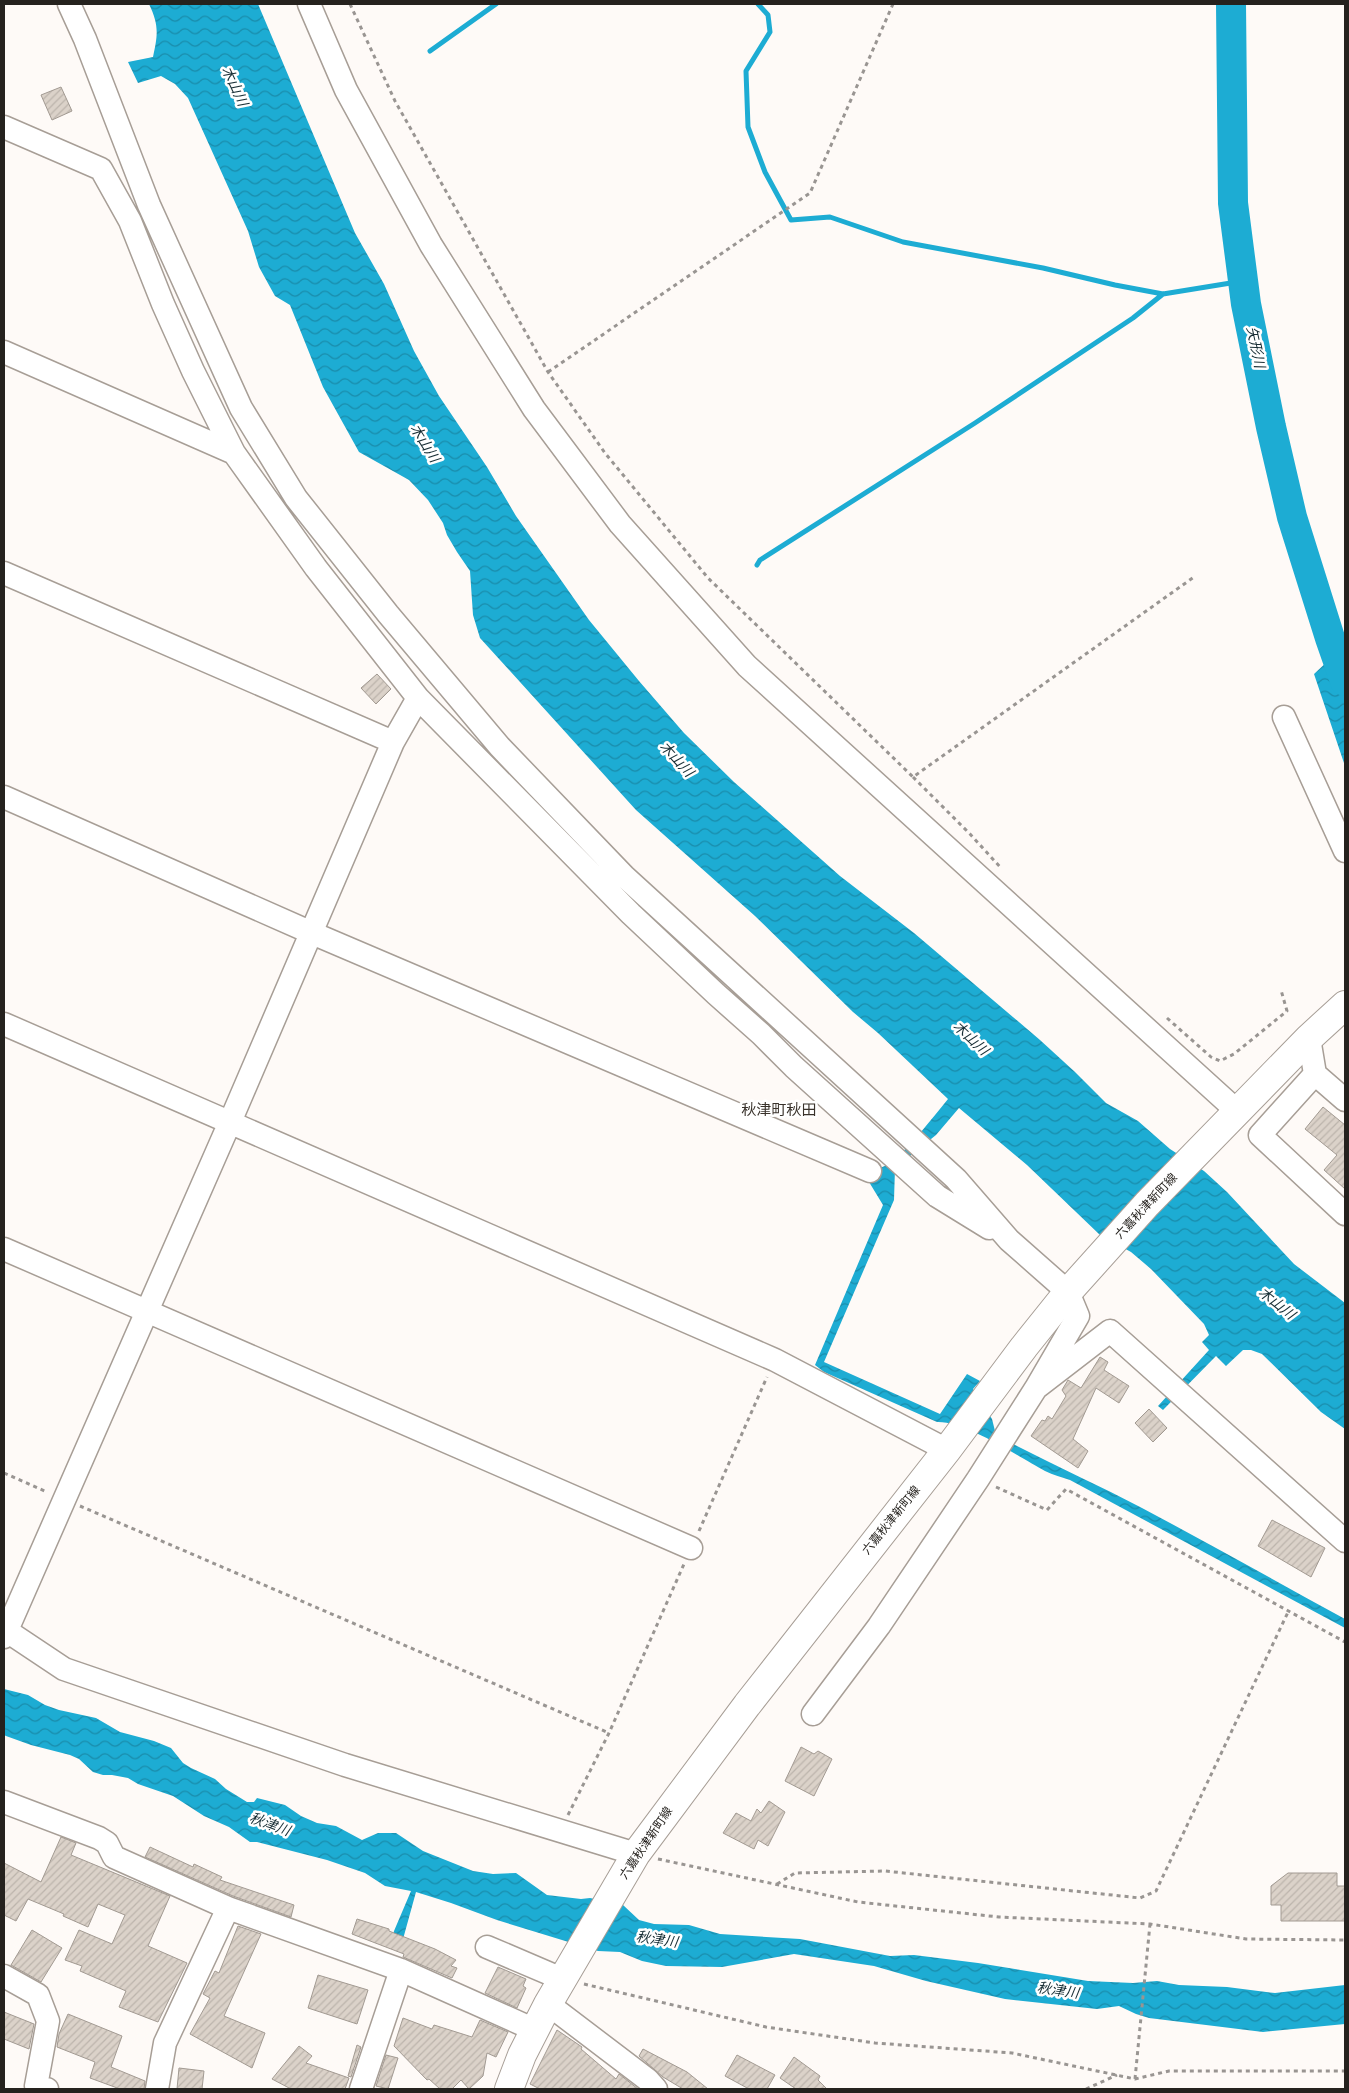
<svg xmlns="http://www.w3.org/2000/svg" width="1349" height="2093" font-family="Montserrat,'Noto Sans JP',sans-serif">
  <defs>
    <pattern id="water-waves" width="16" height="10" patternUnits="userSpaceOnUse" patternTransform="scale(1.25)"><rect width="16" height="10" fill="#1dacd3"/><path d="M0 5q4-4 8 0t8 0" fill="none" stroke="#198cab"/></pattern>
    <pattern id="building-hatch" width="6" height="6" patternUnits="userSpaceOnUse" patternTransform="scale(1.25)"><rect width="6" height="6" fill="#dbd2c9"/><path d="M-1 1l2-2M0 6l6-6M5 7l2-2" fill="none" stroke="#bcb4ac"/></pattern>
  </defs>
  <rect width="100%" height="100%" fill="#fefaf7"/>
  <path fill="url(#water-waves)" d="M149 4H258L355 233 384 284 414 351 439 396 487 467 516 516 589 620 639 681 684 733 734 782 840 876 914 933 1040 1040 1075 1072 1106 1103 1138 1121 1170 1149 1204 1171 1227 1192 1294 1264 1345 1303V1429L1321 1412 1262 1354 1251 1350H1243L1226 1366 1216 1356 1163 1410 1158 1406 1209 1350 1202 1342 1209 1335 1204 1324 1151 1269 1131 1252 1100 1235 1027 1165 959 1108 936 1135 895 1168 894 1200 824 1362 940 1414 967 1374 980 1381 973 1389 992 1419 996 1435C1044 1461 1094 1483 1142 1508 1210 1544 1277 1582 1345 1619V1628L1070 1480C1062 1477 1053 1475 1045 1471 1019 1457 966 1421 937 1422L824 1372 815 1365 883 1205 866 1177C873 1167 884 1169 893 1161 913 1143 931 1120 948 1099L878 1033 853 1012 755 916 636 810 480 638 473 615 470 571 457 552 447 535 443 523 428 500 409 480 359 452 323 387 290 305 275 296 259 267 248 231 188 98 175 84 161 76 138 83 128 62 153 57C158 34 159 25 149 4Z
    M1345 645V766L1314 674Z
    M4 1689 28 1695 45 1705 59 1710 96 1718 120 1732 154 1741 171 1748 183 1763 191 1768 215 1779 226 1789 247 1802H254L257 1798 285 1805 301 1816 317 1823 336 1826 362 1840 378 1833H396L423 1851 473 1871 493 1874 516 1873 547 1895 581 1899 590 1898 623 1905 639 1920 654 1924 689 1925 720 1934 800 1939 890 1956 914 1955 978 1963 1088 1981 1133 1983 1157 1981 1179 1985 1227 1987 1275 1993 1345 1985V2024L1263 2032 1149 2018 1136 2014 1119 2006 1097 2009 1005 1999 926 1981 874 1966 794 1954 722 1967 666 1966 642 1961 620 1952 598 1951 497 1920 451 1903 416 1892 400 1950 390 1947 394 1931 411 1891 385 1886 365 1873 327 1860 257 1842H250L229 1827 204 1816 173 1796 138 1784 128 1778 112 1775H103L93 1772 79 1759 70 1755 31 1745 6 1736 4 1735Z"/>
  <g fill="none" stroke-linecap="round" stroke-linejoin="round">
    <path stroke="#1dacd3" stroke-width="5" d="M758 4 768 15 770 32 746 71 748 127 765 172 791 220 830 217 903 242 1043 268 1115 285 1163 294 1243 281
      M430 51 496 4
      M757 565 760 560 975 423 1133 318 1163 294"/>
    <path stroke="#1dacd3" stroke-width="30" d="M1231 4 1233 203 1246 304 1271 427 1292 517 1330 638 1345 681"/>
  </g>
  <path fill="url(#building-hatch)" stroke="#a29a92" d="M61 87 72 111 52 120 41 95Z
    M377 674 391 689 376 704 361 688Z
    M1323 1107 1345 1125V1189L1324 1170 1337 1155 1305 1129Z
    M1100 1357 1108 1362 1104 1370 1129 1386 1119 1403 1096 1388 1073 1439 1088 1451 1078 1468 1031 1436 1042 1420 1045 1421 1048 1416 1052 1419 1066 1396 1062 1390 1068 1380 1081 1388Z
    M1149 1409 1167 1428 1153 1442 1135 1423Z
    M1272 1520 1325 1548 1311 1577 1258 1546Z
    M801 1747 814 1754 818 1751 832 1759 814 1796 785 1781Z
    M769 1801 785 1812 768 1846 758 1840 754 1849 723 1833 736 1813 751 1821 757 1809 761 1813Z
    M61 1837 76 1843 71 1855 170 1896 148 1946 187 1963 158 2022 119 2007 126 1991 80 1971 82 1966 65 1960 79 1930 112 1944 125 1915 98 1904 88 1927 63 1916 64 1914 28 1899 16 1921 4 1915V1863L41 1882Z
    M150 1847 193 1867 194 1864 222 1877 220 1880 294 1905 291 1917 233 1896 145 1857Z
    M1288 1873H1337V1886H1345V1921H1281V1905H1271V1886Z
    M357 1919 389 1929V1931L435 1949 456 1960 451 1966 457 1968 452 1978 403 1957 404 1954 352 1934Z
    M238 1926 261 1934 224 2016 265 2033 252 2068 190 2034 210 1998 203 1994 215 1971 219 1973Z
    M32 1930 62 1948 41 1982 11 1965Z
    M498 1967 526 1979 523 1986 526 1988 517 2008 485 1993Z
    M318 1975 368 1990 357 2024 308 2008Z
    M4 2012 34 2024 29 2049 4 2039Z
    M68 2014 122 2036 111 2067 145 2081 144 2089H120L90 2078 95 2062 57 2047 59 2034Z
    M403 2018 432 2029 434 2025 472 2037 480 2020 508 2032 496 2057 487 2053 483 2076 469 2089 461 2080 452 2089H440L429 2079 427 2080 394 2046Z
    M557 2030 582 2047 581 2049 616 2079 619 2074 638 2089H540L530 2084Z
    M357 2045 361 2047 351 2077 348 2076Z
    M299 2046 312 2056 306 2063 349 2078 345 2089H291L272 2079Z
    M643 2049 687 2072 708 2089H683L663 2077 639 2056Z
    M386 2055 398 2058 388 2089 376 2086Z
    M737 2055 775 2075 767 2089H749L725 2076Z
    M794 2057 820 2076 818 2080 827 2089H796L780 2078Z
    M179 2068 204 2071 202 2089H177Z"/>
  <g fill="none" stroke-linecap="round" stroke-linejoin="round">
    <defs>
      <path id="minor" d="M69 4 85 39 149 205 241 408 296 498 388 614 500 747 624 876 956 1179 1009 1240 1068 1292 1078 1316 1036 1388
        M309 4 346 90 431 245 534 409 620 524 747 666 1237 1111
        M4 127 101 169 130 221 163 304 193 371 234 453 316 568 418 698 631 914 716 994 761 1034 794 1067 937 1196 989 1228
        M4 352 234 453
        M4 573 393 742
        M1284 717 1345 851
        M4 797 312 933 870 1171
        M4 1024 775 1360 947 1450
        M1309 1038 1315 1074 1345 1100
        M1315 1074 1260 1135 1345 1214
        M4 1249 691 1548
        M7 1631 64 1669 345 1765 636 1854
        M4 1637 230 1122 393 742 418 698
        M813 1714 879 1626 978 1479 1036 1388 1110 1331 1345 1541
        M4 1802 99 1838 107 1843 114 1857 228 1908 401 1970 535 2030
        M487 1947 562 1979
        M4 1976 38 1995 48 2021 36 2086 47 2089
        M548 2004 648 2080 656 2089
        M157 2089 165 2043 228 1908
        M361 2089 401 1970"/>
      <path id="major" d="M509 2089 522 2055 548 2004 636 1854 747 1705 947 1450 1024 1347 1068 1292 1147 1204 1309 1038 1345 1005"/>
    </defs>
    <use href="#minor" stroke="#a79e96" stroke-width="25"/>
    <use href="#major" stroke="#a79e96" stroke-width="30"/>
    <path stroke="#999592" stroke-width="3" stroke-dasharray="4 4" stroke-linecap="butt" d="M350 4 395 101 548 372 605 453 708 578 913 777 1194 577
      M548 372 810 193 893 4
      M913 777 970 834 1001 868
      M1167 1018 1211 1057 1220 1061 1234 1054 1287 1011 1281 990
      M4 1473 47 1492
      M996 1487 1047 1510 1066 1489 1345 1642
      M80 1506 609 1733
      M699 1531 767 1377
      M568 1815 609 1733 684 1564
      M658 1859 858 1902 999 1917 1150 1924 1246 1939 1345 1940
      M777 1884 795 1873 885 1871 1140 1898 1156 1891 1289 1610
      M584 1984 766 2027 875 2043 1012 2053 1135 2079 1169 2071H1345
      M1135 2079 1150 1924
      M1086 2089 1117 2075"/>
    <use href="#minor" stroke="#fff" stroke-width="22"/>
    <use href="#major" stroke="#fff" stroke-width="28"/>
  </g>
  <g text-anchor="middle" stroke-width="5" stroke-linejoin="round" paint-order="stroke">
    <g font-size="12" fill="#25221e" stroke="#fff">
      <text transform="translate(1146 1206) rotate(-47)" y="4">六嘉秋津新町線</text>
      <text transform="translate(891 1520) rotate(-51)" y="4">六嘉秋津新町線</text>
      <text transform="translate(646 1843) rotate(-56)" y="4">六嘉秋津新町線</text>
    </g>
    <g font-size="14" font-style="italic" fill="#172d34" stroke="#fff">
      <text transform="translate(235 86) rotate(65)" y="5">木山川</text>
      <text transform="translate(1256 347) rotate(78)" y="5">矢形川</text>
      <text transform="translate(425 443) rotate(58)" y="5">木山川</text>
      <text transform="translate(677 759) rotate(47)" y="5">木山川</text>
      <text transform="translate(971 1038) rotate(43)" y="5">木山川</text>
      <text transform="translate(1277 1303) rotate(39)" y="5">木山川</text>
      <text transform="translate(270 1824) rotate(20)" y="5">秋津川</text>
      <text transform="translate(657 1939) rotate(8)" y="5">秋津川</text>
      <text transform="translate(1058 1990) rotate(8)" y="5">秋津川</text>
    </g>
    <g font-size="15" fill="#39322b" stroke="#fff">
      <text x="779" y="1115">秋津町秋田</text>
    </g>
  </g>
  <rect width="1349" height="2093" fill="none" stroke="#25221e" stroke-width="10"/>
</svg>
